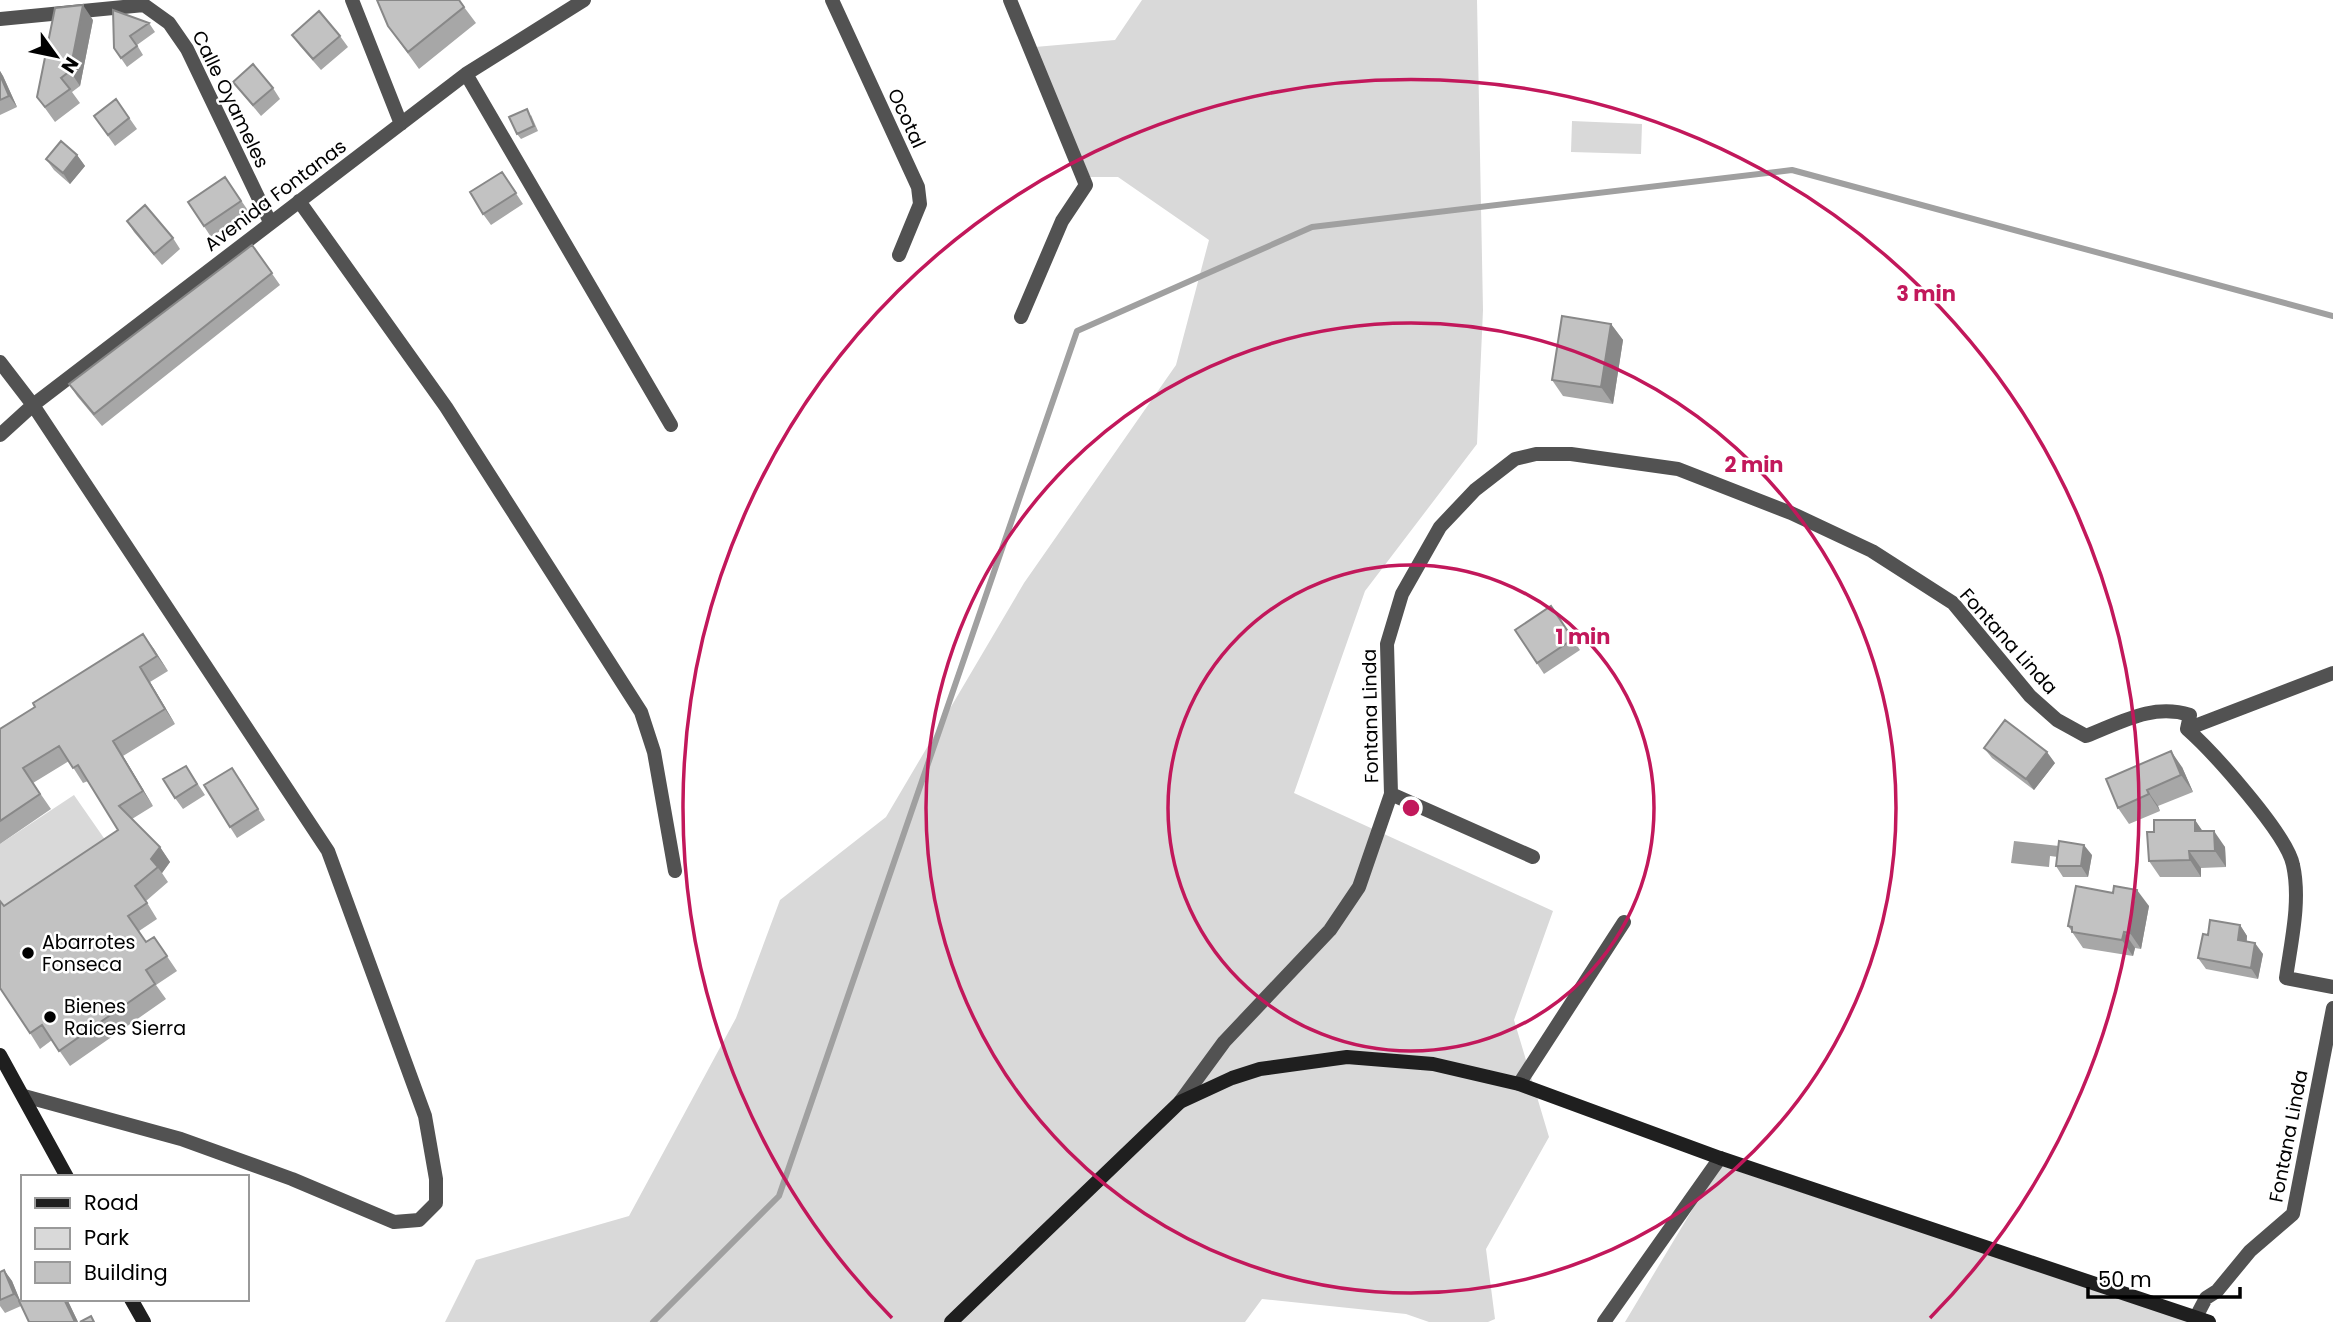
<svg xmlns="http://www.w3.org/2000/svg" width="2333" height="1322" font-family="Poppins,sans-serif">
  <rect width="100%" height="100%" fill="#fff"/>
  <path fill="#d9d9d9" d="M1142 0H1477L1483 310 1477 444 1365 591 1294 793 1553 911 1514 1020 1549 1137 1486 1249 1495 1319 1488 1322H1429L1406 1314 1262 1299 1245 1322H445L476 1260 629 1216 736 1018 780 900 886 817 1024 583 1176 365 1209 240 1118 177H1090L1035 47 1115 40Z
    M1572 121 1642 124 1641 154 1571 152Z
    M74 795 115 854 14 921 0 901V844Z
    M1719 1165 2194 1322H1625Z"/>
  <path fill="#a0a0a0" d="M2014 841 2059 846 2058 857 2050 856 2049 867 2011 863Z"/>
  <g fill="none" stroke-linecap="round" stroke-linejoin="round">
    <path stroke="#a0a0a0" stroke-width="6" d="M653 1322 779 1196 1077 331 1312 227 1792 170 2333 316"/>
    <path stroke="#525252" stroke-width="14" d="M352 0 401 124
      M832 0 918 187 920 204 899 255
      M1010 0 1086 185 1062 221 1021 317
      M144 5 169 23 187 49 270 222
      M0 19 144 5
      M466 74 671 425
      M299 201 446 407 641 712 654 752 675 871
      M0 362 33 405 328 851 425 1116 436 1179V1203L419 1220 394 1222 292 1179 181 1139 24 1096
      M0 435 33 405 466 74 584 0
      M2187 729C2212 751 2287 834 2293 865 2301 901 2291 942 2286 978L2333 987
      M1391 794 1533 857
      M1519 1084 1624 922
      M1180 1102 1224 1042 1330 930 1359 887 1391 794 1387 644 1402 594 1440 527 1475 490 1515 459 1536 454H1571L1678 469 1791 513 1872 551 1953 603 2030 696 2057 720 2086 736C2120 723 2152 703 2190 715L2187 729 2333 673
      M2196 1317 2206 1298 2217 1291 2250 1251 2293 1214 2333 1008
      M1604 1322 1720 1158"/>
    <path stroke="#1f1f1f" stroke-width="14" d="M0 1055 67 1177
      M131 1299 144 1322
      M951 1322 1180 1102 1232 1078 1260 1069 1347 1057 1433 1064 1519 1084 1720 1158 2209 1322"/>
  </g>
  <path fill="#a7a7a7" d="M464 7 476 23 419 69 388 26Z
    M93 20 80 86 72 92 80 103 55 122 37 97Z
    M149 23 155 32 137 45 143 55 127 67 114 48Z
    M292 35 340 36 348 47 321 70 300 46Z
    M0 71 3 76 17 107 0 115Z
    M233 82 273 88 280 99 261 116 241 92Z
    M116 99 137 129 115 146 94 116Z
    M531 115 538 131 521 139 517 134Z
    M77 155 85 166 70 184 54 170 46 159Z
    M502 172 523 204 491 225 483 214Z
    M225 177 249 212 211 237 188 202Z
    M127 221 173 238 180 249 162 265 134 232Z
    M252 245 280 285 102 426 77 396 69 384Z
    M1611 324 1623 340 1613 404 1563 396 1552 380Z
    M1551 606 1580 650 1544 674 1515 630Z
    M143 634 168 671 150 682 175 724 123 756 153 806 132 819 160 847 170 862 162 873 168 882 146 901 157 919 139 931 146 942 154 937 177 971 156 985 166 999 70 1066 52 1040 40 1049 30 1033 4 906 118 830 88 781 83 783 69 761 33 783 51 809 0 844V729L35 707Z
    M1984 748 2055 763 2034 790 1992 758Z
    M186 766 205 795 183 809 175 798Z
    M2182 767 2193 792 2158 806 2160 811 2129 824 2118 808Z
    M240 779 265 820 237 838 230 827Z
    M2195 820 2202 831 2225 847 2226 867 2201 868V877H2160L2149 861 2154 832Z
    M2092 855 2088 877H2063L2056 866Z
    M2113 893 2149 906 2141 949 2135 948 2133 956 2083 948 2068 926Z
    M2240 925 2247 936V942L2263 954 2258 979 2206 969 2198 958 2208 935Z
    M4 1270 12 1281 20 1301 67 1299 78 1322H29L21 1306 5 1313 0 1306V1272Z"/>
  <path fill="#888" d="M83 5 93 20 80 86 70 71Z
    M0 71 3 76 17 107 9 96 0 75Z
    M77 155 85 166 70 184 63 173Z
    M1611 324 1623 340 1613 404 1601 387Z
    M143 634 154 649 168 671 157 656Z
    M140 667 150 682 175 724 165 709Z
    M113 741 123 756 153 806 143 791Z
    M2171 751 2182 767 2193 792 2181 775Z
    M2047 752 2055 763 2034 790 2026 779Z
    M2147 790 2158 806 2160 811 2149 794Z
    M2195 820 2206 836 2195 831Z
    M2214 831 2225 847 2226 867 2215 851Z
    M2084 845 2092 855 2088 877 2081 866Z
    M160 847 170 862 162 873 151 859Z
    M2189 851 2201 868V877L2190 860Z
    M2137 890 2149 906 2141 949 2130 933Z
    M2240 925 2247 936 2245 951 2238 940Z
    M2124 932 2135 948 2133 956 2122 940Z
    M2255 943 2263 954 2258 979 2251 968Z
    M4 1270 12 1281 22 1305 14 1294Z
    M64 1299H67L78 1322H75Z"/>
  <path fill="#c2c2c2" stroke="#888" stroke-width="2" d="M377 0H459L464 7 408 52 388 26Z
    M83 5 70 71 61 78 70 89 45 107 37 97 55 8Z
    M113 10 149 23 130 36 137 46 121 58 114 48Z
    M319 11 340 36 313 59 292 35Z
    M253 64 273 88 253 105 233 82Z
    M0 75 9 96 0 100Z
    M116 99 129 118 108 135 94 116Z
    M527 109 534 126 517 134 509 117Z
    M61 141 77 155 63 173 46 159Z
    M502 172 516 193 483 214 470 192Z
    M225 177 241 201 204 226 188 202Z
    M145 205 173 238 154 254 127 221Z
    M252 245 272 273 94 414 69 384Z
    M1562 316 1611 324 1601 387 1552 380Z
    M1551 606 1573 639 1537 663 1515 630Z
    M143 634 157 656 140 667 165 709 113 741 143 791 119 806 160 847 151 859 158 867 135 886 147 903 128 916 146 942 154 937 167 956 146 970 155 984 59 1051 42 1025 30 1033 0 988V901L4 906 118 830 78 765 73 768 59 746 23 768 40 794 0 821V729L35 707 33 703Z
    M2005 720 2047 752 2026 779 1984 748Z
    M2171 751 2181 775 2147 790 2149 794 2118 808 2106 779Z
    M186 766 197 784 175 798 163 779Z
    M232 768 258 809 230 827 204 785Z
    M2154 820H2195V831H2214L2215 851H2189L2190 860 2149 861 2147 832H2154Z
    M2059 841 2084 845 2081 866H2056Z
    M2076 886 2113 893 2114 886 2137 890 2130 933 2124 932 2122 940 2072 932V927L2068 926Z
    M2210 920 2240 925 2238 940 2255 943 2251 968 2198 958 2203 934 2208 935Z
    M4 1270 14 1294 0 1300V1272Z
    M23 1299H64L75 1322H29L19 1301Z
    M91 1316 94 1322H80Z"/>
  <g fill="none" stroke="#c2185b" stroke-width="3.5">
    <circle cx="1411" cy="808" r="243"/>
    <circle cx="1411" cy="808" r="485"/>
    <path d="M892 1318A728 728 0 1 1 1930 1318"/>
  </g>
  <g fill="#000" stroke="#fff" stroke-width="2.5">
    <circle cx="28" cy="953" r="7"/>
    <circle cx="50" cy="1017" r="7"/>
  </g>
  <g text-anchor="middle" stroke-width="5" stroke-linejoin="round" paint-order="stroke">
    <g font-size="19" fill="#000" stroke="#fff">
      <text transform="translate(231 99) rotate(64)" y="7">Calle Oyameles</text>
      <text transform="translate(907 118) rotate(65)" y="7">Ocotal</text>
      <text transform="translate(275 195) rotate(-37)" y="7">Avenida Fontanas</text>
      <text transform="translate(2009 641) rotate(48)" y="7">Fontana Linda</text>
      <text transform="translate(1370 716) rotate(-91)" y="7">Fontana Linda</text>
      <text transform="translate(2288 1136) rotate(-79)" y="7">Fontana Linda</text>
    </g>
    <g font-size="19" fill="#000" stroke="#fff" text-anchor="start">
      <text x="42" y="949">Abarrotes<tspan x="42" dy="22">Fonseca</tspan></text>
      <text x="64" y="1013">Bienes<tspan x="64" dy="22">Raices Sierra</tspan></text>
    </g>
  </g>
  <circle cx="1411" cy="808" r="10" fill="#c2185b" stroke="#fff" stroke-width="3.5"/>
  <g font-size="21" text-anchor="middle" font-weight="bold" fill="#c2185b" stroke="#fff" stroke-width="5" stroke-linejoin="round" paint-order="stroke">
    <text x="1926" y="301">3 min</text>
    <text x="1754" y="472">2 min</text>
    <text x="1583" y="644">1 min</text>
  </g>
  <rect x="21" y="1175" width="228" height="126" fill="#ffffff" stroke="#999999" stroke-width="2"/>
  <rect x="35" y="1198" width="35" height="10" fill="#1f1f1f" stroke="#999999" stroke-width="2"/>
  <text x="84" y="1210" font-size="21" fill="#000000">Road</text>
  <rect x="35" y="1228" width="35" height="21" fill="#d9d9d9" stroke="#999999" stroke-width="2"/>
  <text x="84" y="1245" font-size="21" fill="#000000">Park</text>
  <rect x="35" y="1262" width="35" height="21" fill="#c2c2c2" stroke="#999999" stroke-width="2"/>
  <text x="84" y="1280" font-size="21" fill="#000000">Building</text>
  <g transform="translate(56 56) rotate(123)" stroke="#ffffff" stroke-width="5" paint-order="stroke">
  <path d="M0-5L12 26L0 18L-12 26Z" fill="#000000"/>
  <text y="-10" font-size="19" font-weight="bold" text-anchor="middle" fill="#000000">N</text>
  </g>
  <path d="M2088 1287v10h152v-10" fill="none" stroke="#000000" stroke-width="3.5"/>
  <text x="2098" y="1287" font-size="21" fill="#000000" stroke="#ffffff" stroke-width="5" paint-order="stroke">50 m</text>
</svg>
